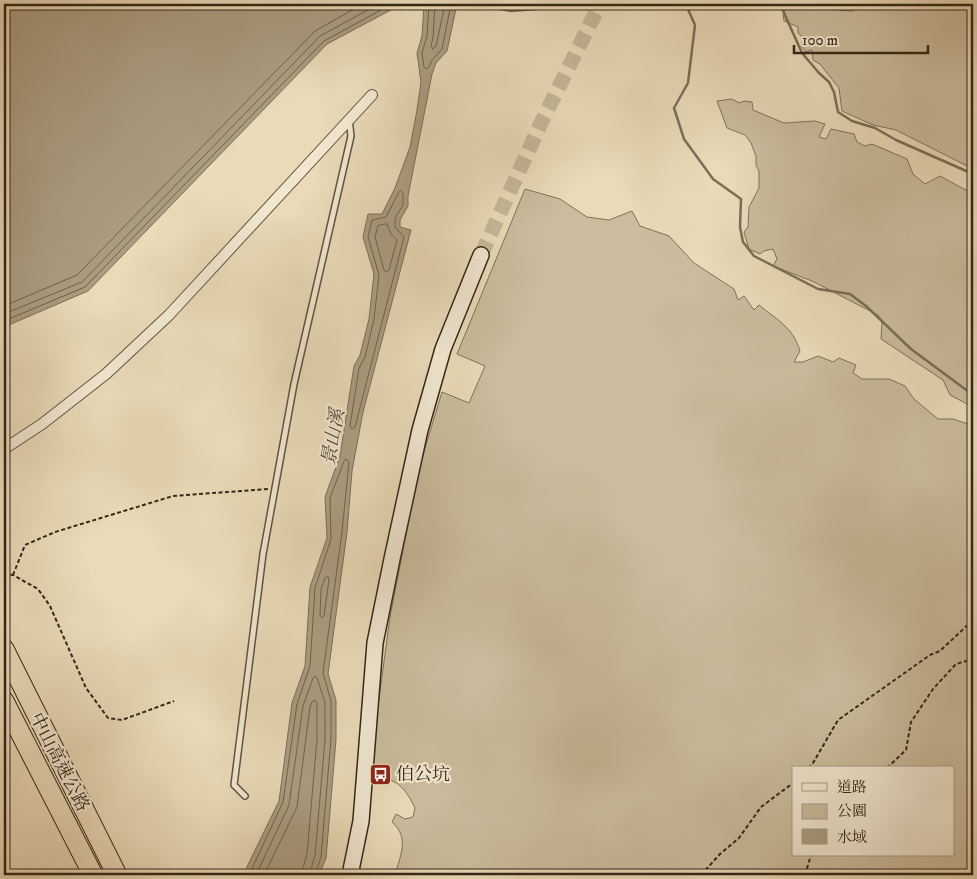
<svg xmlns="http://www.w3.org/2000/svg" width="977" height="879" font-family="'IM FELL DW Pica','Noto Serif TC',serif">
  <rect width="100%" height="100%" fill="#eadab8"/>
  <filter id="stains"><feTurbulence type="fractalNoise" baseFrequency=".004" numOctaves="4"/><feColorMatrix values="0 0 0 0 .2 0 0 0 0 .09 0 0 0 0 .02 0 0 0 .5 -.17"/></filter>
  <radialGradient id="worn" r=".72"><stop offset=".6" stop-color="#630" stop-opacity="0"/><stop offset="1" stop-color="#630" stop-opacity=".3"/></radialGradient>
  <path fill="#cbbc9d" stroke="#7e725a" fill-rule="evenodd" d="M787 4H811L821 9 853 11 862 4H973V169L896 130 873 125 842 111 839 88 820 64 813 60 812 50 806 52 801 46 804 38 798 33V27L784 21 783 15Z
    M732 99 739 103 744 101 752 102 753 110 784 123 815 121 825 124 819 137 826 139 831 129 854 134 857 142 865 146 872 144 907 159 913 174 925 184 940 176 973 194V407L950 395 943 380 881 339 882 321 878 315 812 281 773 266 777 259 773 249 764 251 760 254 749 249 744 232 748 227 749 207 759 188V171L756 165V156L751 143 745 135 727 128 717 101Z
    M525 189 560 199 587 217 609 220 632 211 640 226 669 236 694 263 734 289 738 300 744 296 754 310 759 305C777 320 793 327 800 351L794 362H803L818 356 833 362 839 358 856 365 853 373 862 379H889L905 386 914 399 938 419H953L968 424 971 433 973 434V875H395C400 856 410 838 392 822L396 814 405 819 413 817 415 808C411 800 406 790 398 784 388 778 378 775 370 766L390 617 419 468 442 392 469 403 485 366 457 354ZM793 768H953V855H793Z"/>
  <path fill="#ab9d81" stroke="#7b6e57" d="M4 4H402L327 44 88 291 4 327Z
    M424 4H457L447 51 436 63 432 74 408 196V206L400 220V227L411 230 363 412 352 471 347 532 328 674 336 700V740L326 858 319 875H243L279 801 292 703 305 666 310 587 327 538 325 497 340 456 354 366 360 355 369 319 374 274 363 237 368 214H382L395 188 410 147 417 110 421 82 417 53 422 36Z"/>
  <g fill="none" stroke-linecap="round" stroke-linejoin="round">
    <path stroke="#6e624c" stroke-width="1" d="M429 4 427 36 422 53 424 67 426 69 429 67 432 60 442 49 451 4
      M435 4 433 37 431 46 433 49 436 46 445 4
      M401 191 403 193V205L395 218V227L404 237 355 427 352 429 350 426 359 368 365 357 374 319 379 275 368 237 372 220 386 217 399 192Z
      M387 224 391 234 397 240 389 270 386 272 384 270 375 237 378 226Z
      M4 306 77 275 315 31 363 4
      M4 314 82 282 320 36 379 4
      M4 321 85 287 324 41 392 4
      M328 577 329 580 324 616 322 618 320 615 321 589 325 578Z
      M249 875 283 802 297 704 310 666 315 588 331 539 330 498 344 461 346 459 349 462 342 532 323 673 331 701V739L321 857 315 875
      M256 875 289 805 303 706 313 678 315 676 317 678 325 702V739L315 856 309 875
      M264 875 297 807 310 707 312 702 315 700 317 703V739L307 854 301 875"/>
    <path stroke="#7b6e57" stroke-width="2.5" d="M471 4 511 11 537 9 554 6H566L579 9 600 8 619 4
      M664 4 686 5 690 4
      M780 4 802 53 819 73 829 82 834 92 838 112 852 121 875 128 896 140 973 174
      M686 5 695 25 688 83 674 108 684 139 713 179 741 199 740 227 743 242 754 256 818 289 850 294 866 306 911 349 973 395"/>
    <path stroke="#c5b698" stroke-width="15" stroke-dasharray="15 8" stroke-linecap="butt" d="M481 255 541 123 600 4"/>
    <defs>
      <path id="lane" d="M245 796 234 785 263 554 294 384 351 136 349 119"/>
      <path id="street" d="M4 449 42 424 106 374 169 315 372 95"/>
      <path id="secondary" d="M350 875 361 821 375 643 392 559 420 430 443 349 481 255"/>
      <path id="highway" d="M4 649 117 875
        M4 701 93 875"/>
    </defs>
    <use href="#lane" stroke="#60543f" stroke-width="8"/>
    <use href="#street" stroke="#60543f" stroke-width="12"/>
    <use href="#secondary" stroke="#322717" stroke-width="18"/>
    <use href="#highway" stroke="#322717" stroke-width="21"/>
    <path stroke="#322717" stroke-width="2" stroke-dasharray="4 2.5" stroke-linecap="butt" d="M4 574 13 575 38 589 50 606 86 688 108 718 122 720 174 701
      M13 575 25 545 55 532 173 496 268 489
      M808 768 813 763 838 720 930 655 940 651 973 620
      M887 768 906 750 911 722 933 689 956 664 973 659
      M701 875 720 854 739 838 761 807 793 783
      M805 875 811 855"/>
    <use href="#lane" stroke="#f1e7d1" stroke-width="5"/>
    <use href="#street" stroke="#f1e7d1" stroke-width="10"/>
    <use href="#secondary" stroke="#f1e7d1" stroke-width="15"/>
    <use href="#highway" stroke="#eadab8" stroke-width="19"/>
  </g>
  <defs>
    <symbol id="bus-square" viewBox="-11 -11 22 22"><rect x="-9" y="-9" width="18" height="18" rx="4" fill="#8f2418" stroke="#f1e7d1"/><path d="M-5-6H5V4H4V6H2V4H-2V6H-4V4H-5ZM-3.5-4V0h7V-4ZM-3.5 1.2v1.5H-2V1.2ZM2 1.2v1.5H3.5V1.2Z" fill="#fff"/></symbol>
  </defs>
  <g fill-rule="evenodd">
    <use href="#bus-square" x="368" y="762" width="25" height="25"/>
  </g>
  <g text-anchor="middle" stroke-width="4.5" stroke-linejoin="round" paint-order="stroke">
    <g font-size="18" fill="#322717" stroke="#f1e7d1">
      <text transform="translate(60 762) rotate(63)" y="6">中山高速公路</text>
    </g>
    <g font-size="18" fill="#322717" stroke="#f1e7d1" text-anchor="start">
      <text x="396" y="780">伯公坑</text>
    </g>
    <g font-size="19" font-style="italic" fill="#564a37" stroke="#f1e7d1">
      <text transform="translate(332 437) rotate(-80)" y="7">景山溪</text>
    </g>
  </g>
  <rect width="977" height="879" fill="none" stroke="#eadab8" stroke-width="20"/>
  <rect x="5" y="5" width="967" height="869" fill="none" stroke="#322717" stroke-width="2.5"/>
  <rect x="10" y="10" width="957" height="859" fill="none" stroke="#322717"/>
  <rect x="792" y="766" width="162" height="90" fill="#f1e7d1" stroke="#a59a87"/>
  <rect x="802" y="783" width="25" height="8" fill="#f1e7d1" stroke="#a59a87"/>
  <text x="837" y="792" font-size="15" fill="#322717">道路</text>
  <rect x="802" y="804" width="25" height="15" fill="#cbbc9d" stroke="#a59a87"/>
  <text x="837" y="816" font-size="15" fill="#322717">公園</text>
  <rect x="802" y="829" width="25" height="15" fill="#ab9d81" stroke="#a59a87"/>
  <text x="837" y="842" font-size="15" fill="#322717">水域</text>
  <path d="M794 45v8h134v-8" fill="none" stroke="#322717" stroke-width="2.5"/>
  <text x="802" y="45" font-size="15" fill="#322717" stroke="#f1e7d1" stroke-width="4" paint-order="stroke">100 m</text>
  <rect width="100%" height="100%" filter="url(#stains)"/>
  <rect width="100%" height="100%" fill="url(#worn)"/>
</svg>
